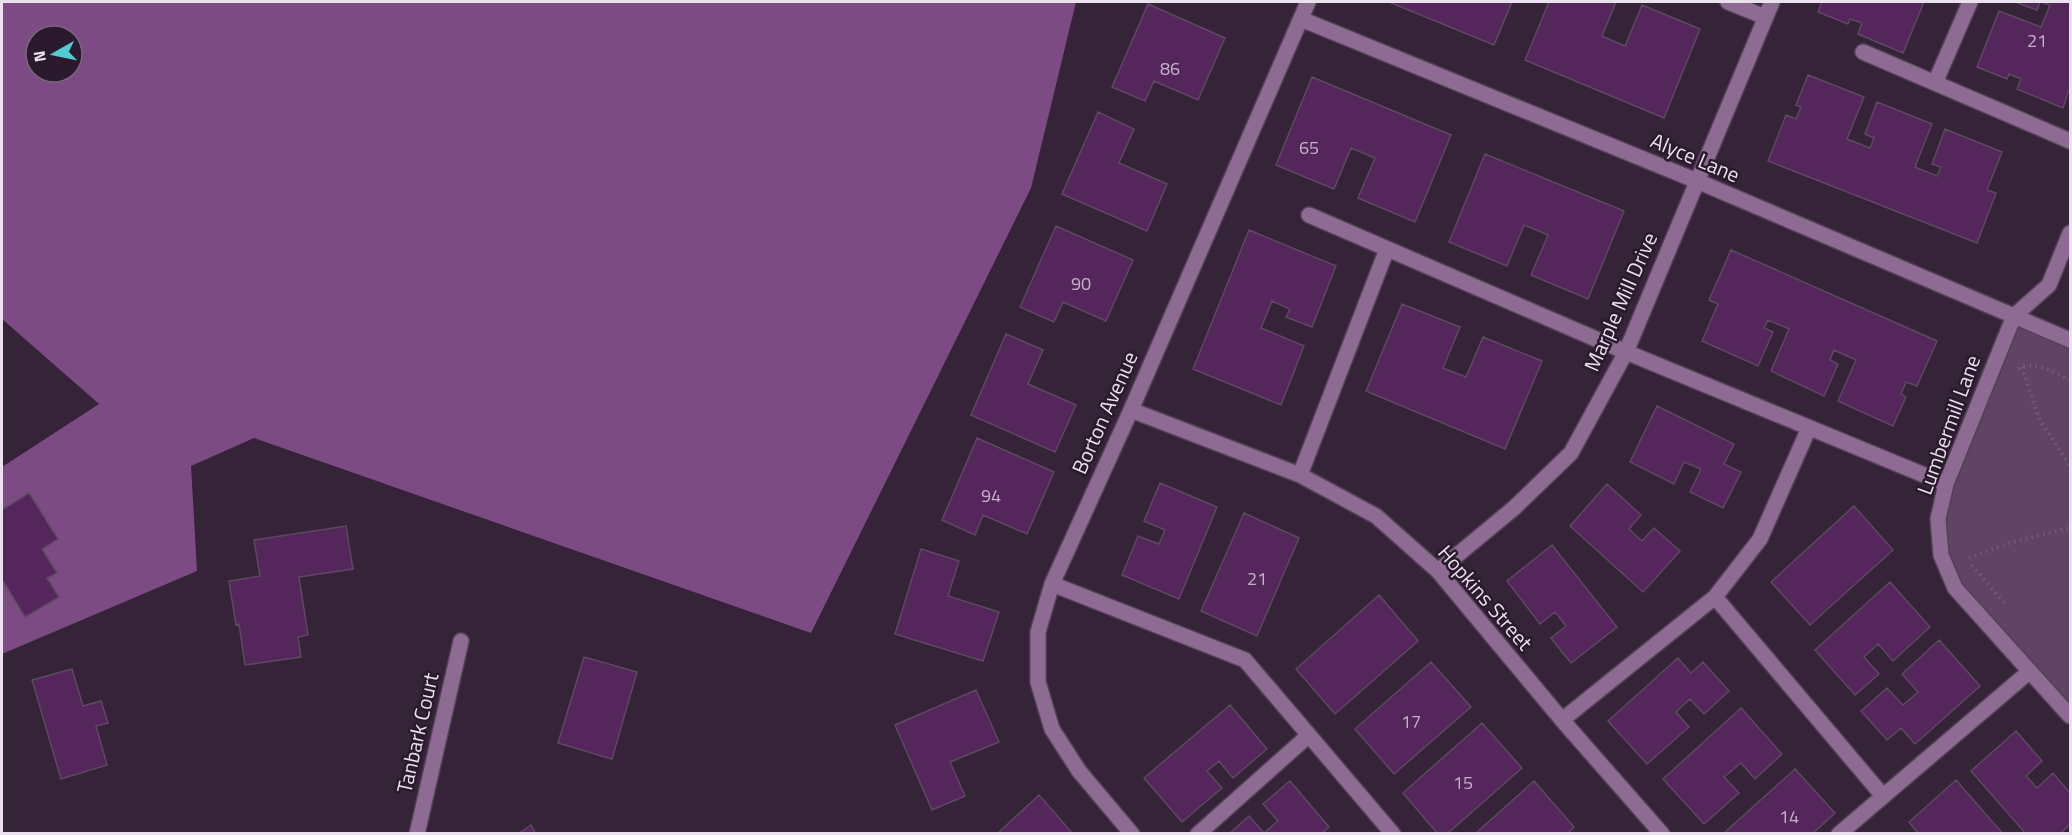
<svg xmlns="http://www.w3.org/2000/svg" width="2072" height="835" font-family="'Titillium Web',sans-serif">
  <rect width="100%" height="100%" fill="#352338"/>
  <path fill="#614365" d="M2014 316 2070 340V716L1955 588 1941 555 1946 484Z"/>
  <path fill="#7c4b84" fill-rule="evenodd" d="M2 2H1076L1031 188 811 633 254 438 191 466 197 571 2 654V467L99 404 2 319ZM36 36H72V72H36Z"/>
  <path fill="#54265c" stroke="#5d4960" stroke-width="1.5" d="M1389 2H1512L1494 45Z
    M1549 2H1616L1602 36 1625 46 1642 5 1700 29 1664 118 1525 60Z
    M1822 2H1924L1903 53 1858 34 1862 23 1850 19 1848 24 1818 12Z
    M2015 2H2040L2037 10Z
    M2041 2H2070V87L2063 108 2017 89 2021 79 2009 74 2007 79 1977 67 1999 11 2041 27 2050 5Z
    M1148 4 1225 38 1198 100 1154 81 1145 101 1112 87Z
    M1808 75 1864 97 1847 139 1870 148 1874 138 1865 134 1877 102 1932 124 1915 167 1937 176 1941 167 1932 164 1945 129 2002 152 1987 190 1996 193 1977 243 1768 161 1786 115 1796 119 1801 107 1796 105Z
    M1312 77 1451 135 1415 222 1358 198 1375 158 1351 148 1334 189 1276 165Z
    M1098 112 1134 129 1119 163 1167 184 1147 231 1062 194Z
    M1485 154 1624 211 1588 299 1531 275 1548 235 1524 225 1507 266 1449 242Z
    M1056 226 1133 260 1106 321 1063 302 1054 322 1020 307Z
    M1249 230 1336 266 1312 327 1286 317 1290 309 1272 301 1261 328 1304 346 1281 405 1193 369Z
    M1731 250 1937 341 1917 386 1906 382 1901 394 1906 397 1893 426 1838 401 1856 360 1834 350 1830 360 1838 364 1824 396 1771 371 1789 329 1768 320 1764 328 1773 332 1758 366 1702 341 1718 304 1709 300Z
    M1402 304 1460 327 1443 368 1466 377 1483 337 1542 361 1505 449 1366 391Z
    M1006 334 1043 350 1028 384 1076 405 1055 452 971 415Z
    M1657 406 1734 444 1724 464 1741 472 1723 508 1690 492 1701 469 1684 462 1674 484 1630 462Z
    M977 438 1054 472 1027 534 983 515 975 535 942 520Z
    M1160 483 1217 507 1179 599 1122 575 1138 536 1159 544 1165 530 1144 521Z
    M1607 484 1641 515 1629 529 1642 541 1654 528 1680 551 1643 592 1570 526Z
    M29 493 58 539 42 549 57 573 47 578 59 597 25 617 2 579V510Z
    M1854 506 1893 550 1810 625 1771 582Z
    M1244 513 1299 538 1257 636 1201 611Z
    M346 526 353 569 299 577 308 635 298 637 301 657 245 665 239 624 236 625 229 581 260 576 254 540Z
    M1552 545 1617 627 1571 663 1551 638 1566 626 1555 612 1540 624 1507 581Z
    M921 549 959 561 948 596 999 612 983 661 895 634Z
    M1890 582 1930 627 1893 661 1878 644 1864 657 1879 674 1855 695 1815 650Z
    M1379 595 1418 641 1335 714 1296 669Z
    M1939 640 1980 686 1915 744 1901 728 1887 740 1861 711 1887 688 1903 705 1918 692 1902 674Z
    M584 657 637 672 612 759 558 743Z
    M1678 658 1691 673 1703 662 1729 691 1704 714 1690 699 1676 712 1689 727 1647 764 1608 721Z
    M1431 662 1471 707 1394 774 1355 729Z
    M72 669 83 706 101 701 108 723 96 726 107 765 61 779 32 680Z
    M976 690 999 742 950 762 965 796 932 810 895 725Z
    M1230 705 1267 749 1233 778 1219 761 1207 771 1222 788 1182 822 1144 778Z
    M1741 708 1782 754 1755 779 1741 763 1724 777 1739 793 1704 824 1663 779Z
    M1482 723 1522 768 1447 834H1438L1403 793Z
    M2016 731 2042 761 2026 776 2037 788 2053 773 2070 793V824L2060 834H2026L1971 771Z
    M1795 769 1835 813 1812 834H1723Z
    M1956 780 2003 834H1919L1909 822Z
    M1290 781 1329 827 1321 834H1229L1249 816 1264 833 1278 821 1263 804Z
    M1534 781 1574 827 1567 834H1475Z
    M1039 795 1073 834H997Z
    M531 825 536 834H518Z"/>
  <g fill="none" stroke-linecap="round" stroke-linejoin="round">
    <defs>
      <path id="minor" d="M1728 2 1765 17
        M1301 19 1697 181 2070 340
        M1863 52 2070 141
        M1935 83 1970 2
        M1309 215 1626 352 1946 484
        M2070 233 2049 285 2014 316 1946 484 1938 519 1941 555 1955 588 2070 716
        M1131 410 1300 475 1376 516 1438 571 1562 720 1662 834
        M1300 475 1387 249
        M1438 571 1514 508 1571 453 1626 352 1772 2
        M1052 584 1245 660 1393 834
        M1715 597 1883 796
        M1562 720 1715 597 1760 539 1809 428
        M417 834 461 641
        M1132 834 1079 771 1052 729 1038 682V632L1052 584 1131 410 1308 2
        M1198 834 1309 735
        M1839 834 2030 671"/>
    </defs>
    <use href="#minor" stroke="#524155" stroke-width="18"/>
    <path stroke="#6e5f71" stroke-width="4" stroke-dasharray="1.5 4.5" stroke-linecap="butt" d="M2022 367 2039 419 2070 466
      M2018 369C2036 360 2053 372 2070 380
      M1969 558 2012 542 2070 528
      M1972 565 2004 603"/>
    <use href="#minor" stroke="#8e6b93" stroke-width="15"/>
  </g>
  <g text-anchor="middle" stroke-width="5" stroke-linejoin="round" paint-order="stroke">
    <g font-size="18" fill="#c5b2c9">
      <text x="2037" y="47">21</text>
      <text x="1170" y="75">86</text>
      <text x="1309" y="154">65</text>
      <text x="1081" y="290">90</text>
      <text x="991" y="502">94</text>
      <text x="1257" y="585">21</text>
      <text x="1411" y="728">17</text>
      <text x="1463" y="789">15</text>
      <text x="1789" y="823">14</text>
    </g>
    <g font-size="21" fill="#ebe0ed" stroke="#2b1a2e">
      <text transform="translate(1695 158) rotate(23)" y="7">Alyce Lane</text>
      <text transform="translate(1621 302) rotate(-66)" y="7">Marple Mill Drive</text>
      <text transform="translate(1105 413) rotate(-66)" y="7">Borton Avenue</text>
      <text transform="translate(1949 425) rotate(-70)" y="7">Lumbermill Lane</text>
      <text transform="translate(1485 598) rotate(49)" y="7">Hopkins Street</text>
      <text transform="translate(418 733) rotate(-77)" y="7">Tanbark Court</text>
    </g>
  </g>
  <rect width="2072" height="835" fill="none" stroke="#ebe0ed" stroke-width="6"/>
  <g transform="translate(54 54) rotate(261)"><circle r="28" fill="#2b1a2e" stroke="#78697a" stroke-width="1.5"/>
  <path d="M0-4.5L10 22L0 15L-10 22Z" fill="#51ccd1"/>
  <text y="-9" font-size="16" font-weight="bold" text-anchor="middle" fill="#ebe0ed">N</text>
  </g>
</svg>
